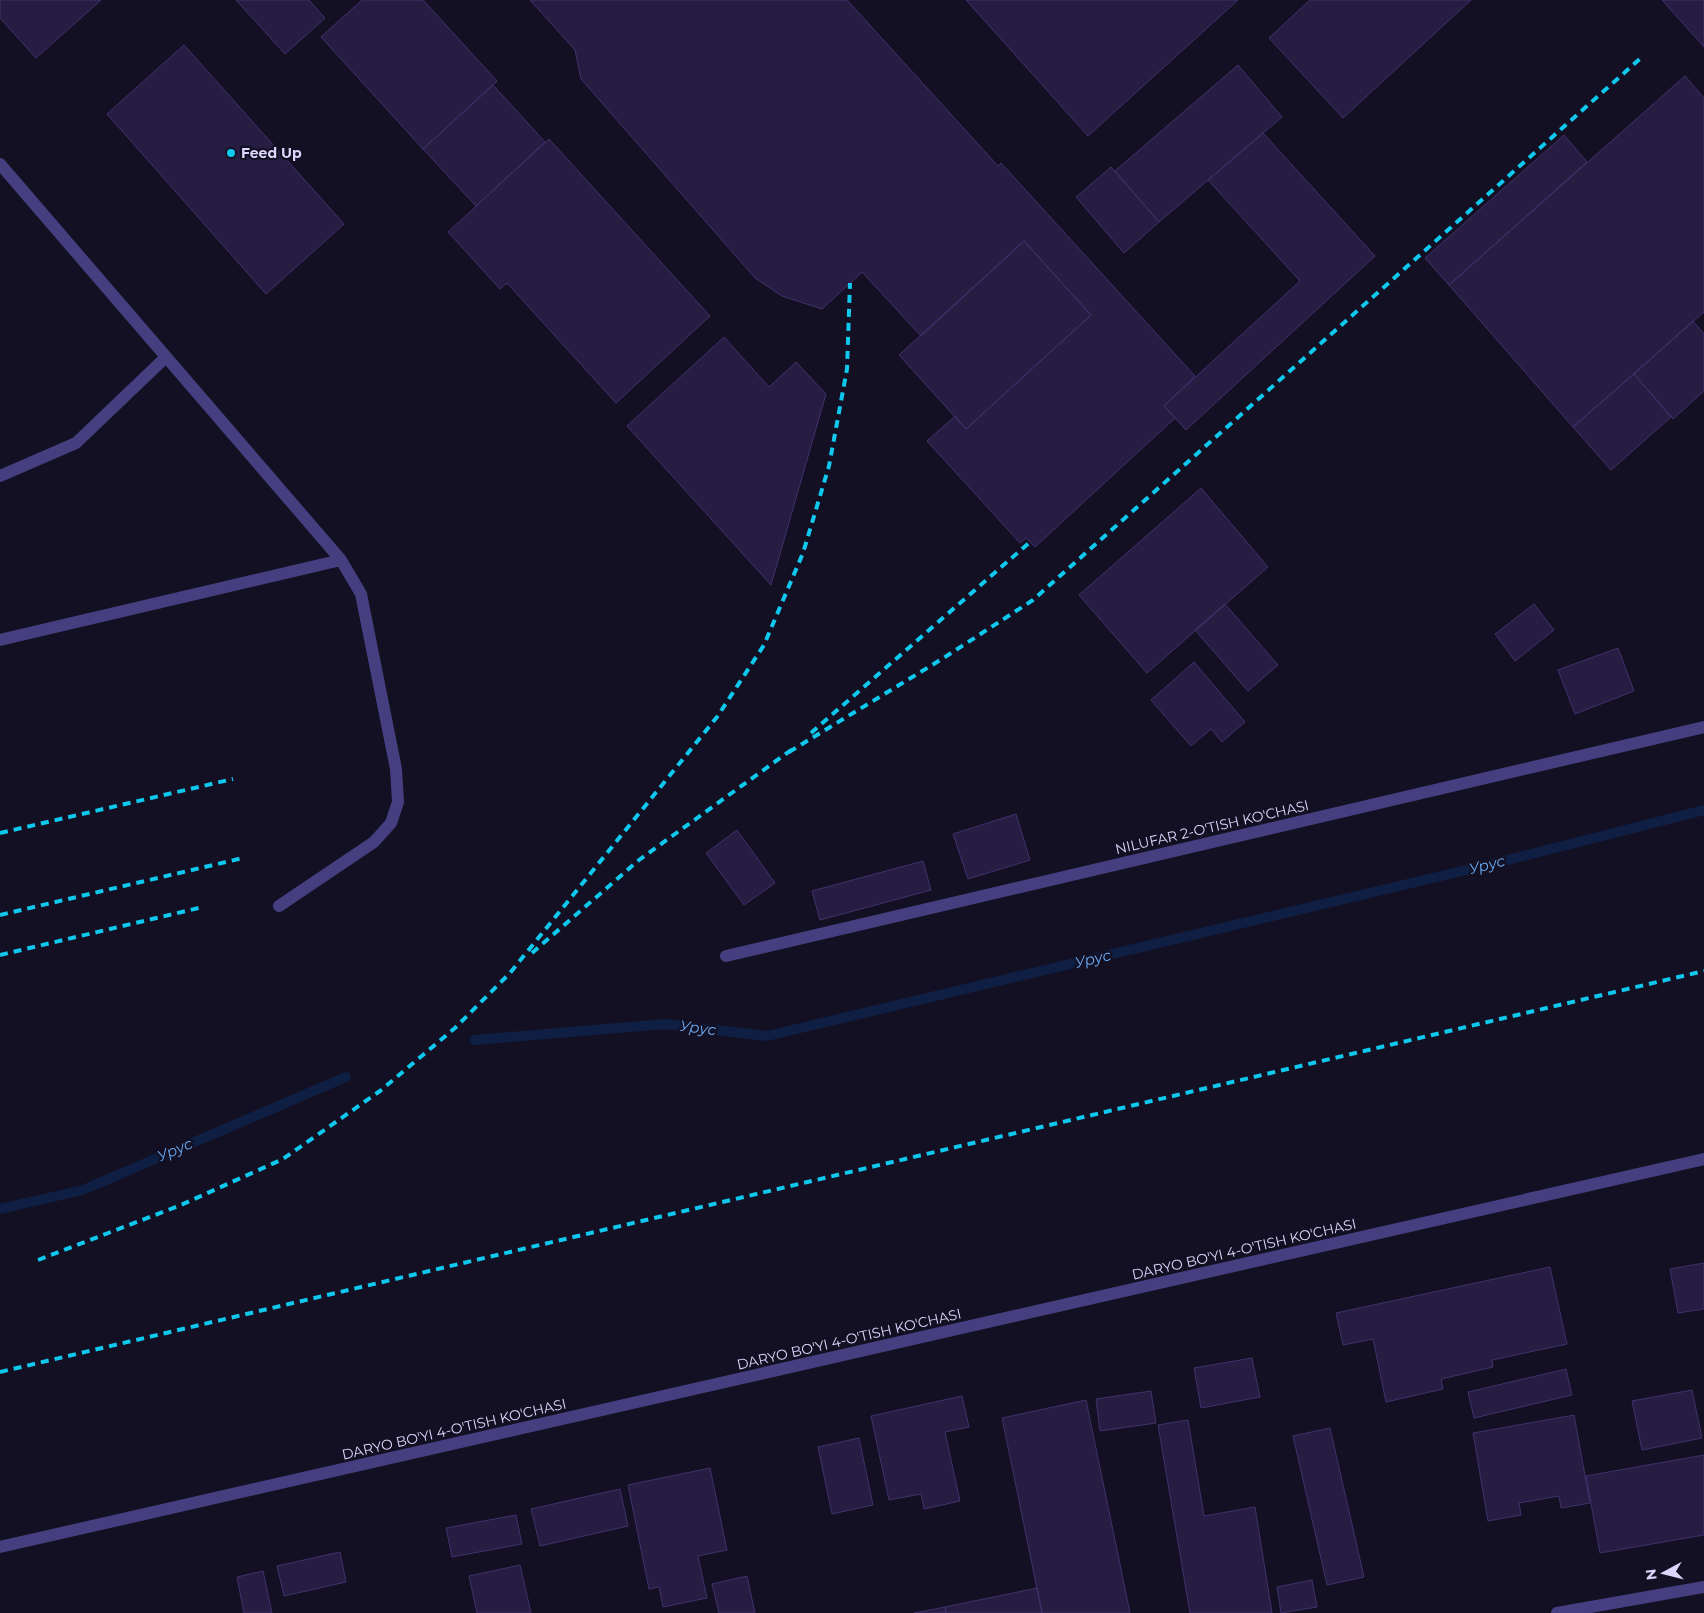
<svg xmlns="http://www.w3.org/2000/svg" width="1704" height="1613" font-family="Montserrat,sans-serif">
  <rect width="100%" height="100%" fill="#141023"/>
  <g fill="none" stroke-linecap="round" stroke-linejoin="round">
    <path stroke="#0f1f43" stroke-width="10" d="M475 1040 665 1024 767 1036 1496 863 1704 810
      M0 1209 83 1190 346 1077"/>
  </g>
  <path fill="#271d43" stroke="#41316d" d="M0 0H101L36 58 0 18Z
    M236 0H309L325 18 285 54Z
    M362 0H423L497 81 423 149 321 37Z
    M530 0H847L998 166 1001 163 1195 376 1164 406 1175 418 1035 547 1026 538 1020 543 927 441 955 416 966 429 1091 315 1024 241 921 336 862 272 822 309 782 296 755 278 581 79 575 50Z
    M966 0H1238L1088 136Z
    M1310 0H1471L1343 118 1269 38Z
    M1662 0H1704V47Z
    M184 45 344 224 266 294 107 114Z
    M1238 65 1282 117 1159 222 1115 171Z
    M1685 76 1704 98V312L1573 427 1449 285Z
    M493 85 545 142 476 206 423 149Z
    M1263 133 1375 256 1186 430 1164 406 1300 281 1208 180Z
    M1564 135 1587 162 1449 285 1425 258Z
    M549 139 710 316 616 403 507 283 500 289 448 232Z
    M1111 167 1159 222 1124 253 1076 197Z
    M1024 241 1091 315 966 429 899 355Z
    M1693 321 1704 334V391L1673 419 1634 374Z
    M724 337 769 387 796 362 826 394 771 585 627 426Z
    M1634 374 1671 417 1611 470 1573 427Z
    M1201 488 1268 567 1147 673 1079 595Z
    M1225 604 1278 665 1248 691 1195 630Z
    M1534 604 1554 630 1515 661 1495 634Z
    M1618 648 1634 691 1575 714 1558 670Z
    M1194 662 1245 722 1222 742 1211 729 1191 746 1151 700Z
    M1016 814 1030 860 968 879 953 834Z
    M737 830 775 883 744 905 706 853Z
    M923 861 931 890 820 920 812 891Z
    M1704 1263V1309L1678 1313 1670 1269Z
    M1550 1267 1567 1344 1492 1360 1493 1367 1441 1379 1443 1389 1386 1402 1373 1339 1343 1345 1336 1313Z
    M1252 1358 1260 1397 1201 1408 1194 1368Z
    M1566 1369 1572 1395 1474 1418 1468 1392Z
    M1692 1390 1702 1438 1642 1450 1632 1401Z
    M1151 1391 1156 1423 1100 1431 1096 1399Z
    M962 1396 969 1427 945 1432 960 1501 924 1509 921 1494 889 1500 871 1416Z
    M1086 1400 1130 1613H1042L1002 1418Z
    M1574 1415 1590 1503 1561 1508 1559 1496 1519 1503 1521 1515 1488 1521 1473 1433Z
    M1188 1420 1204 1516 1255 1507 1272 1613H1190L1158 1425Z
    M1330 1428 1364 1577 1327 1585 1293 1436Z
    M859 1438 873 1505 832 1514 818 1447Z
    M1704 1455V1535L1600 1553 1586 1476Z
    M710 1468 727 1550 698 1556 707 1598 663 1607 659 1587 649 1589 628 1485Z
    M620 1489 628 1526 540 1546 531 1509Z
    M516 1515 522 1544 452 1557 446 1528Z
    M340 1552 346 1582 284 1596 277 1566Z
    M520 1565 531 1613H477L469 1576Z
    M263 1571 272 1613H244L237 1577Z
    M747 1576 755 1613H719L712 1584Z
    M1312 1580 1317 1607 1281 1613 1277 1587Z
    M1037 1588 1042 1613H946L945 1607Z
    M945 1607 946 1613H914Z"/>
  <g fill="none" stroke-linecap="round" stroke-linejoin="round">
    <path stroke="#453e7f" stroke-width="12" d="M0 164 341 560 361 594 396 769 398 802 391 823 374 842 279 906
      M0 476 76 443 166 357
      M0 640 341 560"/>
    <path stroke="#453e7f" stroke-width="12" d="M726 956 1704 727
      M0 1547 1704 1159
      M1557 1613 1704 1587"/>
    <path stroke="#0fc8ee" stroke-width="4" stroke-dasharray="8 6" stroke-linecap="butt" d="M811 733 1030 542
      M789 752 942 659 1033 600 1642 57
      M0 833 233 779
      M0 915 243 858
      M532 953 639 860 794 748
      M0 955 203 907
      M38 1260 181 1205 283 1159 380 1091 455 1028 510 973 717 717 764 645 803 553 829 466 847 369 850 283
      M0 1372 1704 971"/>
  </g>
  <circle fill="#0fc8ee" stroke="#141023" stroke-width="2" cx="231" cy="153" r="5"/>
  <g text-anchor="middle" stroke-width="4.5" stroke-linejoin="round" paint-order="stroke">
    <g font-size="14" font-weight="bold" fill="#dcd5fc" stroke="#141023" text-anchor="start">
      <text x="241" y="158">Feed Up</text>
    </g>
    <g font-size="14" fill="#dcd5fc" stroke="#141023">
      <text transform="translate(1212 827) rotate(-13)" y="5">NILUFAR 2-O'TISH KO'CHASI</text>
      <text transform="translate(1244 1249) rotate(-13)" y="5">DARYO BO'YI 4-O'TISH KO'CHASI</text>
      <text transform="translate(849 1339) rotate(-13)" y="5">DARYO BO'YI 4-O'TISH KO'CHASI</text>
      <text transform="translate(454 1429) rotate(-13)" y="5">DARYO BO'YI 4-O'TISH KO'CHASI</text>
    </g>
    <g font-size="15" font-style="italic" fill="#6aabf5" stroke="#141023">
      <text transform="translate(1487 865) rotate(-14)" y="5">Урус</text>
      <text transform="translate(1093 959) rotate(-13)" y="5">Урус</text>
      <text transform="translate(698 1028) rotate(7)" y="5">Урус</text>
      <text transform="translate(175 1150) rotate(-23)" y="5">Урус</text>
    </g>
  </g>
  <g transform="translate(1664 1573) rotate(263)" stroke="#141023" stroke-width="4" paint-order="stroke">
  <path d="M0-4L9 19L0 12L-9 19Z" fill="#dcd5fc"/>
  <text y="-8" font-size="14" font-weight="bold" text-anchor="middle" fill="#dcd5fc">N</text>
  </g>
</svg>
